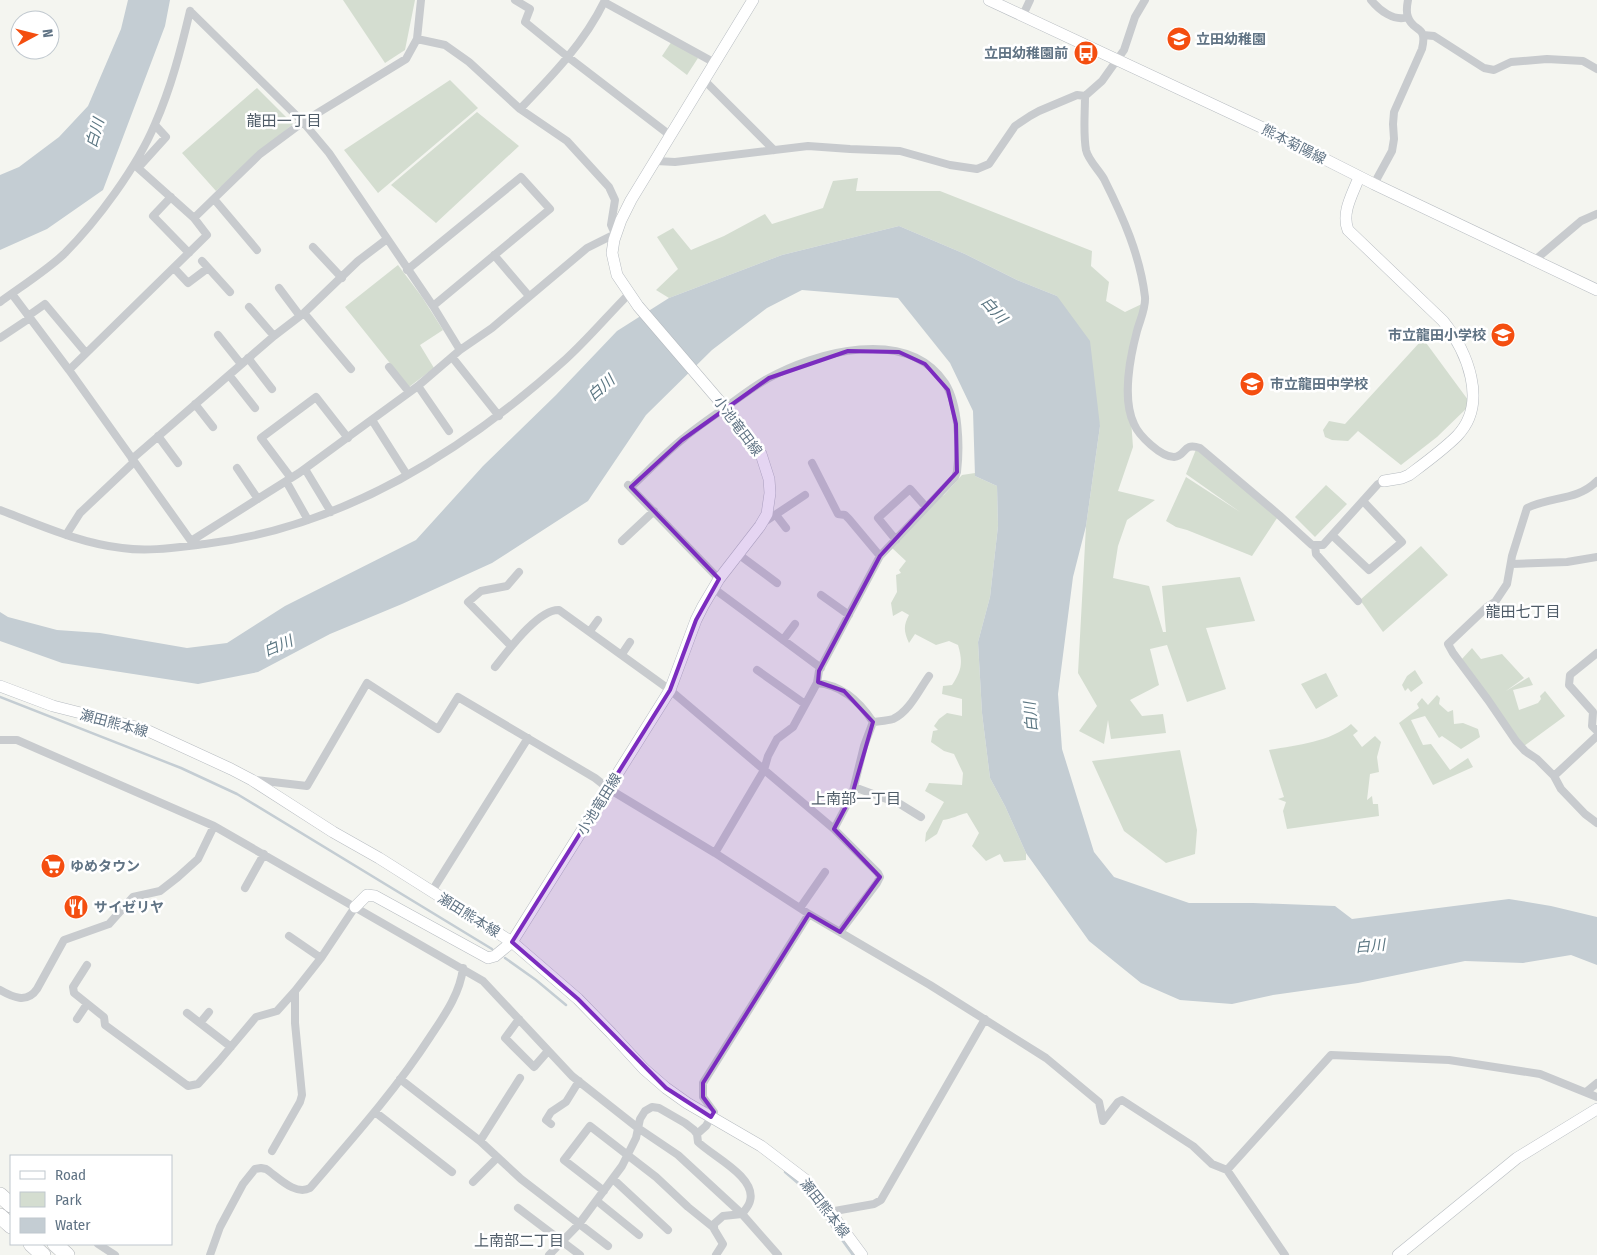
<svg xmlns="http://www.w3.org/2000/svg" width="1597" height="1255" font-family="'Fira Sans Condensed','Noto Sans JP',sans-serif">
  <rect width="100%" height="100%" fill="#f4f5f0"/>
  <path fill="#d4ddd0" d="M343 0H415L405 50 385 63Z
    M672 41 698 58 687 75 662 56Z
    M450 80 478 108 378 193 344 150Z
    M257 88 293 124 216 191 182 153Z
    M477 112 519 146 436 223 391 185Z
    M858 178 856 191H940L1092 251 1091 266 1109 282 1106 301 1125 312 1146 302 1128 379 1133 447 1118 491 1155 500 1127 520 1118 546 1113 578 1149 586 1163 632H1166L1162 586 1240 577 1255 621 1206 628 1226 689 1187 702 1167 645 1150 649 1159 685 1130 700 1142 716 1163 714 1166 733 1111 739 1108 720 1104 744 1079 731 1097 706 1078 673 1086 526 1100 426 1057 296 1017 280 965 254 899 226 782 255 669 298 656 290 678 269 657 237 673 228 691 250 724 236 765 214 772 224 823 208 833 181Z
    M398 265 422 297 443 330 420 345 434 368 409 387 345 307Z
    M1421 336 1471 404 1437 437 1401 465 1358 431 1348 441 1332 440 1325 437 1323 430 1329 421 1345 424 1420 342Z
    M1197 447 1279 515 1252 556 1187 530 1176 527 1166 521 1186 477 1240 512 1186 474Z
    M975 473V476L997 486 998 526 990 597 978 642 982 713 990 778 1005 806 1026 853V860L1004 862 1000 854 986 861 972 846 979 833 967 813C958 815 952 819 943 820L937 834 925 842 926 833 944 802 925 791 929 783 962 785 963 773 954 754 944 751 931 742 933 731 938 730 934 726 939 719 947 713 962 716V699L942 694 943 686 952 685C962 670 963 662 958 645L949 641 936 645 915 634 909 643C904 632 903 626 909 615L902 611 893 616 891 603 897 592 896 575 901 573 899 570 906 561 891 547 938 498 944 495 962 475Z
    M1326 485 1347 504 1315 537 1295 517Z
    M1421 546 1448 575 1383 632 1360 600Z
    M1472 648 1481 659 1502 654 1524 678 1506 691 1529 677 1533 685 1513 690 1519 710 1538 703 1541 699 1540 696 1545 691 1565 716 1524 746 1461 660Z
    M1415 670 1423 683 1411 692 1408 688 1405 691 1402 685 1407 676Z
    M1326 673 1338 696 1316 709 1301 684Z
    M1437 695 1440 698 1439 704 1448 712 1453 710 1454 724 1463 723 1478 729 1480 737 1461 749 1442 736 1439 738 1425 716 1411 720 1423 745 1431 744 1450 770 1468 758 1473 767 1433 785 1399 723 1419 708 1417 704 1422 698 1428 705Z
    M1351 724 1358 731 1353 735 1362 747 1375 736 1381 742 1377 757 1379 772 1370 774 1367 800 1372 796 1373 804H1378L1379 816 1287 829 1283 811 1286 802 1278 799 1284 797 1269 750C1297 745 1330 742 1351 724Z
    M1180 750 1197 830 1195 854 1166 863 1124 831 1092 761Z"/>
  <path fill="#c4cdd3" d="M128 0H170L165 26 103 190 47 229 0 250V175L19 167 59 137 88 106 121 29Z
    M899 226 965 254 1017 280 1057 296 1090 341 1100 426 1086 526 1073 577 1058 694 1062 749 1094 852 1114 877 1189 903H1253L1335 906 1352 919 1509 899 1551 906 1597 917V965L1571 955 1523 963 1465 961 1358 983 1273 995 1232 1004 1180 1000 1141 983 1089 941 1026 853 1005 806 990 778 982 713 978 642 990 597 998 526 997 486 975 476 973 411 950 363 898 298 802 290 767 308 712 350 646 415 588 501 492 563 402 604 330 634 258 672 198 684 62 663 0 641V612L8 617 57 630 100 633 187 648 227 643 285 606 416 540 483 466 556 395 617 331 669 298 782 255Z"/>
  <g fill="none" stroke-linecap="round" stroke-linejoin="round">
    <path stroke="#c4cdd3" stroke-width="2.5" d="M0 697 181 768 237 794 492 949
      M505 958 536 980 566 1005
      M785 1172 806 1190 853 1255"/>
    <defs>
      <path id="secondary" d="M989 0 1263 128 1374 184 1597 290
        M1359 177C1353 194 1341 212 1348 230L1443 321C1467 351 1489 403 1457 436 1443 450 1425 463 1409 475L1402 478 1384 481
        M0 686 53 706 144 729 231 769 252 780 333 832 379 858 512 942 578 999 611 1033 644 1069 666 1088 687 1103 761 1146 807 1181 862 1255
        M355 907 367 895 375 896 488 958 495 956 512 942 670 690 696 620 703 606 719 579 760 526 767 514 770 493 769 479 761 454 728 411 638 306 617 275 612 253 614 240 621 220 631 200 753 0
        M1398 1255 1517 1158 1597 1109"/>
      <path id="highway" d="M0 1195 11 1205
        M0 1216 11 1226
        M31 1244 43 1255
        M55 1244 67 1255"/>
    </defs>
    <use href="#secondary" stroke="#b7bcc1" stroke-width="12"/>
    <use href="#highway" stroke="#b7babd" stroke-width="16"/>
    <path stroke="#c8cbce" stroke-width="8" d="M515 0 530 9 525 22 568 57 671 136
      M1145 0 1135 17 1124 50 1102 81 1085 96C1085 114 1083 133 1086 150 1088 160 1099 170 1104 179 1123 217 1140 255 1145 297 1146 308 1140 320 1137 331 1130 357 1122 399 1134 424 1139 436 1161 457 1174 457 1187 456 1182 442 1200 448L1279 515 1312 545H1323L1378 484 1384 481
      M1371 0C1379 10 1394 22 1408 17
      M604 2 715 63
      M190 11 303 122 329 153 433 306 460 350
      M1023 15 1030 0
      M1423 35 1434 36 1484 68 1494 70 1511 62 1547 59 1583 61 1597 69
      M417 39 445 45 469 62 520 109 567 141 609 187 615 200 611 225 615 234 587 248 492 328 460 350 418 386 359 429 299 473 191 541 69 370 207 235 194 218 260 154 303 122 406 59 417 39 421 0
      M705 81 774 150
      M520 109C552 76 585 42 605 0
      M155 125 166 137 138 168 194 218
      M656 161 675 162 808 146 850 149 900 151 950 165 977 169 989 164 1015 126 1030 116 1039 111 1077 95 1085 96
      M1374 184 1392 151 1394 139 1393 124 1394 112 1422 49C1428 24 1413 33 1408 17 1406 12 1407 5 1408 0
      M171 197 153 216 189 253
      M214 199 257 250
      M313 247 342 278
      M494 255 529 296
      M1535 260 1581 221 1597 214
      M202 261 230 292
      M174 268 188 283 208 268
      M407 270 521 177 550 209 433 306
      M279 288 300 316
      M12 294 69 370
      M0 302C19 288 47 270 64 254 97 221 137 167 155 124 171 88 181 49 190 11
      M249 307 274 336
      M304 313 351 369
      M28 316 45 304 86 353
      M218 335 241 364
      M0 338 30 318
      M452 357 499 416
      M248 358 272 389
      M389 367 409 392
      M229 375 255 408
      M418 386 449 431
      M195 404 213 427
      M372 420 407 475
      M158 436 178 463
      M132 459 274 336 304 313 358 261 387 239
      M237 468 258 499
      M305 469 331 512
      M291 478 261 438 316 397 348 438
      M286 481 308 520
      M1597 481C1577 501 1551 496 1527 508L1512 556 1507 584 1495 602 1487 607 1448 644 1453 653 1488 700 1516 741 1525 751 1537 759 1554 776 1561 789 1585 814 1597 823
      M628 485 719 579
      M631 487C648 471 665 453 684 438 697 427 712 417 726 407 740 397 753 387 767 379 815 352 907 326 945 383 959 405 960 447 957 472L955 477 880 556
      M0 510C40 525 79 543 122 548 150 552 178 547 205 544 344 527 464 451 566 359 588 339 608 315 629 294
      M776 515 786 528
      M763 523 805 495
      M66 535 80 513 134 462
      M1332 535 1369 570 1402 542 1363 501
      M896 540 878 518 910 489 926 507
      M622 541 654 511
      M1315 546 1316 554 1358 601
      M738 554 777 583
      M1512 564 1567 562 1597 557
      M713 588 821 668
      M821 595 849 615
      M590 631 598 620
      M783 640 795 624
      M511 646 468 602 481 591 507 586 519 572
      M1597 653 1570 675 1569 685 1593 712 1592 726 1597 731
      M622 654 630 642
      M495 667C507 652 538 609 559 610L670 690 834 829 878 873 880 877 877 883 840 932
      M757 670 805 704
      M817 683C842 685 860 702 873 722L864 746 852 795 834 829
      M873 722C880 721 887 721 893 719 909 712 919 690 929 676
      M0 740H17L214 826 483 981 572 1076 638 1128 678 1155 742 1214 778 1255
      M1554 776 1597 736
      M256 780 307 786 367 683 438 729 458 697 595 778 609 789 715 853 809 914 930 985 1046 1058 1099 1102 1103 1121 1118 1102 1122 1100 1193 1146 1212 1164 1227 1170 1285 1255
      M854 787 900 804 921 817
      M715 853 764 770 768 756 777 739 793 727 817 683 819 671 880 556 849 519 845 515 838 514 812 463
      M245 888 264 854
      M432 891 528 738
      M800 908 825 872
      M289 936 321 958
      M87 965 73 987 74 993 104 1017 105 1025 188 1086 198 1084 219 1061 256 1017 277 1011 295 991
      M0 990C12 997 27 1004 37 989L64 940 109 924 133 897 160 891 178 877 198 859 214 826
      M187 1013 231 1047
      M77 1019 87 1004
      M519 1019 505 1038 534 1067 548 1051
      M200 1023 209 1012
      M400 1079 480 1141 521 1179 608 1246
      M1586 1092 1597 1083
      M375 1112 452 1172
      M551 1124 546 1120 551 1112 566 1102 579 1081
      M697 1134 706 1126 714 1112 703 1097V1083L809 914
      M480 1141 520 1078
      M272 1151 300 1102 302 1095 295 1023V991L321 958 355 907
      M1227 1170 1331 1055 1449 1060 1540 1074 1597 1097
      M613 1179 668 1230
      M473 1182 497 1158
      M604 1191 564 1160 590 1126 656 1177 688 1207 714 1228
      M597 1201 639 1235
      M518 1208 580 1255
      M829 1212 874 1204 881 1200 985 1019
      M98 1244 115 1255
      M210 1255 220 1227 243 1184 255 1169 261 1168 266 1169C278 1177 295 1196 310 1188 352 1139 395 1091 430 1037 444 1016 460 994 463 968
      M549 1255 579 1224 622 1166 636 1138 640 1119 645 1111 652 1107 659 1108 685 1123 694 1130 697 1134 698 1142C712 1156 757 1177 750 1201 749 1206 745 1210 742 1214L723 1216 714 1224V1229L723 1244 716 1255"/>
    <use href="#secondary" stroke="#fff" stroke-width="11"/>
    <use href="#highway" stroke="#fff" stroke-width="15"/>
  </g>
  <path fill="#7b2cbf" fill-opacity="0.2" stroke="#7b2cbf" stroke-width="4" stroke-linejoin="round" d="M848 351 899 352 925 364 948 390 956 424 957 472 880 556 819 671 818 682 844 691 873 722 852 795 834 829 880 877 840 932 809 914 703 1083V1097L714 1112 711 1117 666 1088 578 999 512 942 670 690 696 620 719 579 631 487 682 440 769 378Z"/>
  <defs>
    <symbol id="school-disc" viewBox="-11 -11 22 22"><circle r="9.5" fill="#f44e10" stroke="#fff"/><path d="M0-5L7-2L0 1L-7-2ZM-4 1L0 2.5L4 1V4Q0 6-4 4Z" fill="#fff"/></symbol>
    <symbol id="bus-disc" viewBox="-11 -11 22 22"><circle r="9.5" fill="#f44e10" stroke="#fff"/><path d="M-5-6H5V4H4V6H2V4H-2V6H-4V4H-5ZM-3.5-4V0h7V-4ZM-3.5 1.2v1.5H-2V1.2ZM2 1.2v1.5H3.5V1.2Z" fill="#fff"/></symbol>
    <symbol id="supermarket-disc" viewBox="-11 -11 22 22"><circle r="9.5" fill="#f44e10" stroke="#fff"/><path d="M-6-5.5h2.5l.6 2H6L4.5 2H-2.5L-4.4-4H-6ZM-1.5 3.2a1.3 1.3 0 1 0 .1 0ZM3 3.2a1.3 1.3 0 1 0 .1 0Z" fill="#fff"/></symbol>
    <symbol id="restaurant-disc" viewBox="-11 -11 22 22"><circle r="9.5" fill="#f44e10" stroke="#fff"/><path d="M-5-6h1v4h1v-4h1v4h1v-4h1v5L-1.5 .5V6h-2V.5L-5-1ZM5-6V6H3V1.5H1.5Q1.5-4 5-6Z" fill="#fff"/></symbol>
  </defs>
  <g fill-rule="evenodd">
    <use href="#school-disc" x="1165" y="25" width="28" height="28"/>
    <use href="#bus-disc" x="1072" y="39" width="28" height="28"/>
    <use href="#school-disc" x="1489" y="321" width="28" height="28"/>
    <use href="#school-disc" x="1238" y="370" width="28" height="28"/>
    <use href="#supermarket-disc" x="39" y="852" width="28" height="28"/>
    <use href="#restaurant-disc" x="62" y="893" width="28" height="28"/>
  </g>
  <g text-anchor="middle" stroke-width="5" stroke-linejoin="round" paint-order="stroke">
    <g font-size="14" font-weight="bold" fill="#607384" stroke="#fff" text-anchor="start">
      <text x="1196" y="44">立田幼稚園</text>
      <text x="1068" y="58" text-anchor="end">立田幼稚園前</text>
      <text x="1486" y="340" text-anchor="end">市立龍田小学校</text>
      <text x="1270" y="389">市立龍田中学校</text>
      <text x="70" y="871">ゆめタウン</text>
      <text x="94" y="912">サイゼリヤ</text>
    </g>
    <g font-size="14" fill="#607384" stroke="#fff">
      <text transform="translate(1294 144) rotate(27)" y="5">熊本菊陽線</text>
      <text transform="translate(738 426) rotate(53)" y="5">小池竜田線</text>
      <text transform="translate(114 723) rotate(15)" y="5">瀬田熊本線</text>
      <text transform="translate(599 804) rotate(-58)" y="5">小池竜田線</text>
      <text transform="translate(469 915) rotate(32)" y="5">瀬田熊本線</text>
      <text transform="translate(825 1208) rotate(52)" y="5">瀬田熊本線</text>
    </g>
    <g font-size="15" fill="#4f5c68" stroke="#fff">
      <text x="284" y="126">龍田一丁目</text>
      <text x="1523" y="617">龍田七丁目</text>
      <text x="856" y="804">上南部一丁目</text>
      <text x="519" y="1246">上南部二丁目</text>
    </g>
    <g font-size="15" font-style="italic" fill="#5b7682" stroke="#fff">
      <text transform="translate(95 133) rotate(-74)" y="5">白川</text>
      <text transform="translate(994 310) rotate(48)" y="5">白川</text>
      <text transform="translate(601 388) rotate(-41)" y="5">白川</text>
      <text transform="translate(278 646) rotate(-23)" y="5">白川</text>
      <text transform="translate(1031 717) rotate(-95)" y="5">白川</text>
      <text transform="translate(1370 946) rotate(-5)" y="5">白川</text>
    </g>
  </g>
  <rect x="10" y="1155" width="162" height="90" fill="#ffffff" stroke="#bfc7ce"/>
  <rect x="20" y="1171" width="25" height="8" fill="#ffffff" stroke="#bfc7ce"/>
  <text x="55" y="1180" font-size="15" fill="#607384">Road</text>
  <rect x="20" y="1192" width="25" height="15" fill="#d4ddd0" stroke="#bfc7ce"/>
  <text x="55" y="1205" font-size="15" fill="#607384">Park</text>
  <rect x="20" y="1218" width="25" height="15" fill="#c4cdd3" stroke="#bfc7ce"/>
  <text x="55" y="1230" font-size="15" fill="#607384">Water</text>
  <g transform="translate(35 35) rotate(83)"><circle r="24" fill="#ffffff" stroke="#bfc7ce"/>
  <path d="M0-4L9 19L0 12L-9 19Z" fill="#f44e10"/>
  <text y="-8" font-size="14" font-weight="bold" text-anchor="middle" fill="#607384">N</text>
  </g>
</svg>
